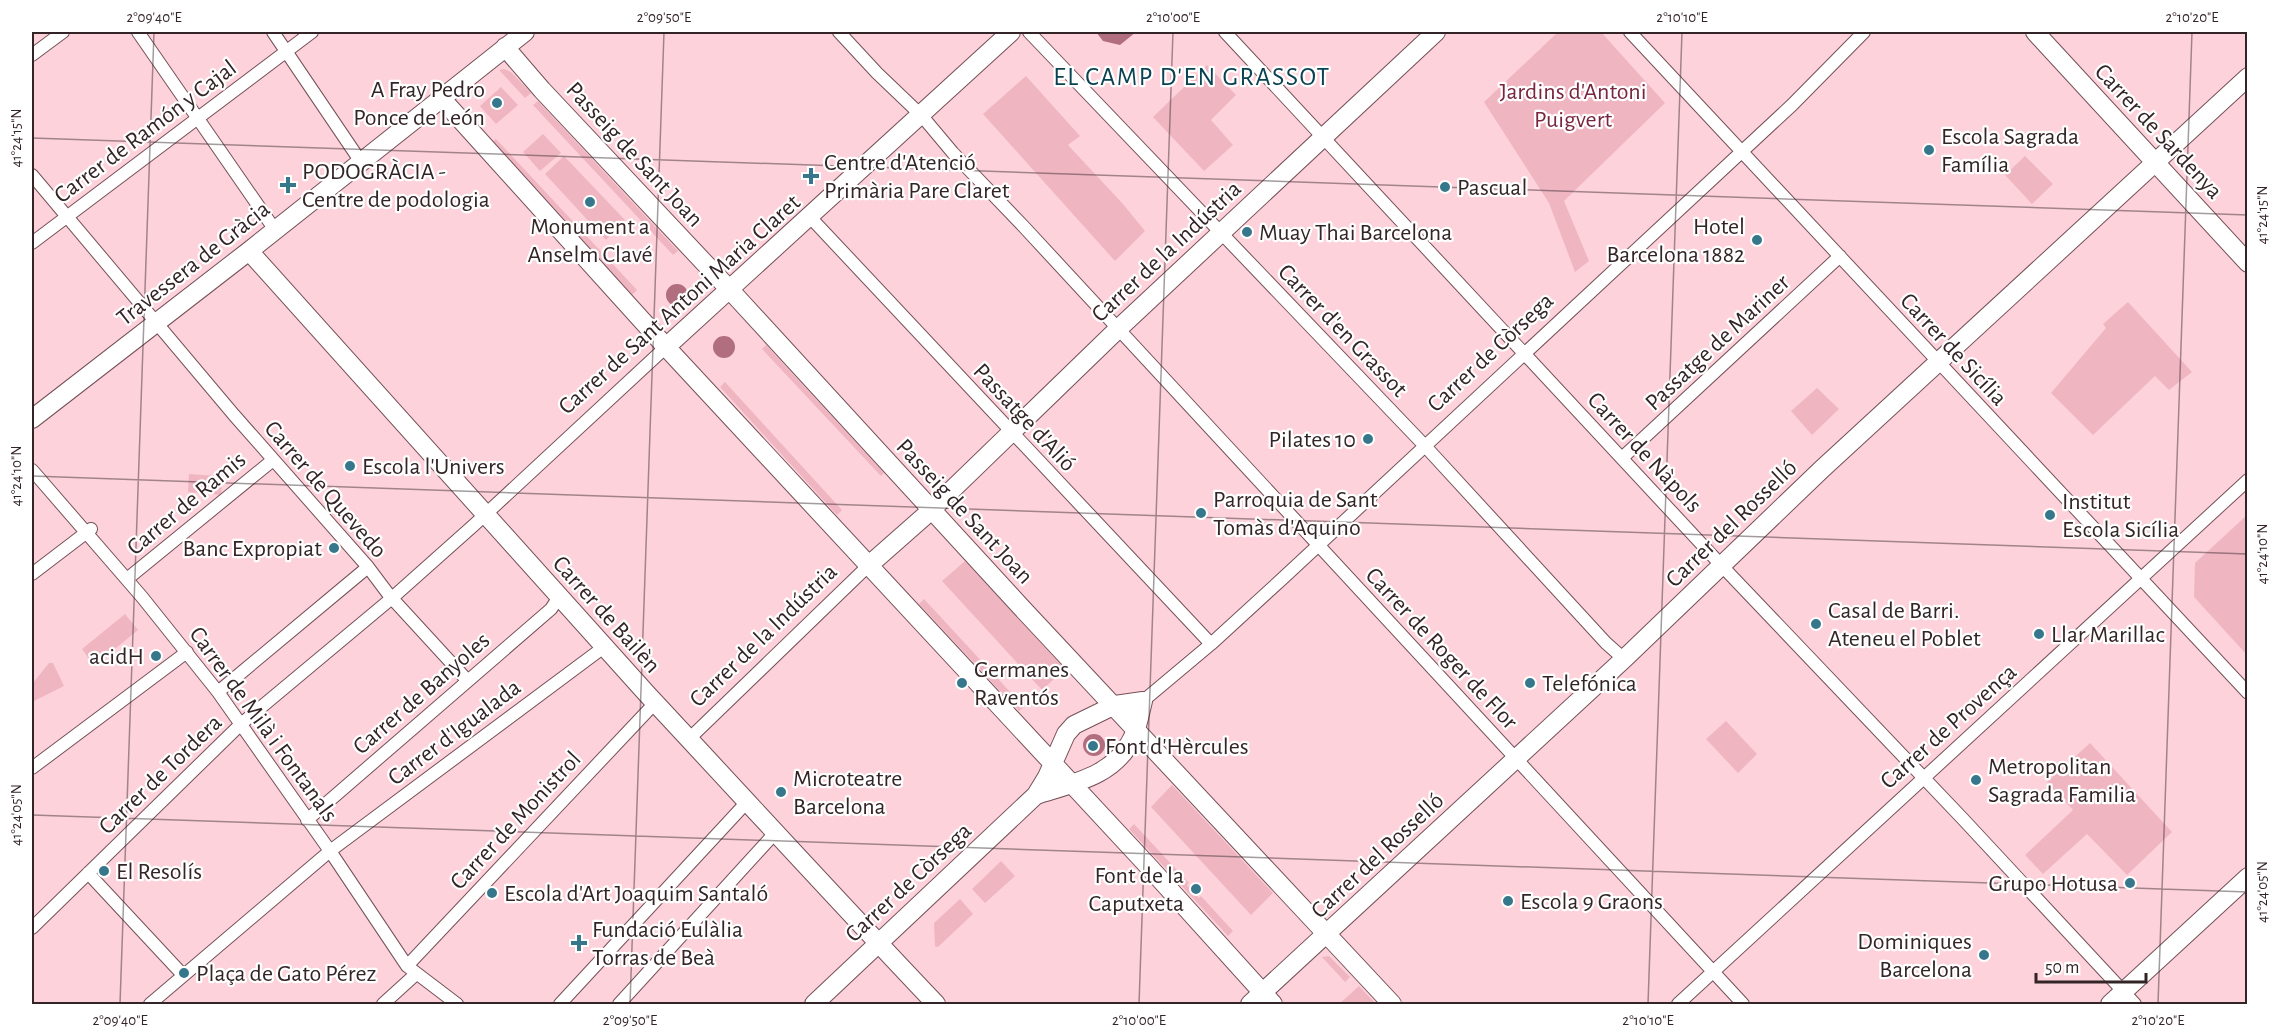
<svg xmlns="http://www.w3.org/2000/svg" width="2279" height="1036" font-family="'Alegreya Sans',sans-serif">
  <rect width="100%" height="100%" fill="#fdd2db"/>
  <path fill="#efb6c2" d="M1558 32H1601L1665 103 1564 201 1589 261 1575 272 1549 203 1484 102Z
    M1207 65 1236 95 1211 120 1233 145 1204 171 1153 117Z
    M504 69 511 72 531 93 525 98 499 70Z
    M1026 76 1080 136 1068 145 1123 204 1145 231 1115 261 983 114Z
    M501 87 518 105 496 124 480 106Z
    M538 101 678 251 673 255 533 105Z
    M543 134 561 153 540 171 523 152Z
    M496 139 637 290 632 295 491 143Z
    M564 156 625 220 606 240 545 174Z
    M2025 156 2053 184 2032 204 2005 175Z
    M2128 302 2192 372 2169 390 2155 376 2093 435 2051 393 2106 328 2103 324Z
    M766 345 884 473 881 476 762 349Z
    M725 382 842 510 837 515 720 387Z
    M1817 388 1839 409 1812 435 1791 411Z
    M189 474 218 476 217 485H222L221 495 188 492Z
    M2247 515V655L2194 597 2195 563Z
    M965 561 1065 669 1042 690 942 581Z
    M924 599 1024 707 1019 711 919 604Z
    M125 614 138 630 94 666 82 649Z
    M49 663H53L64 686 34 701 32 696V684Z
    M1726 721 1757 754 1738 773 1706 739Z
    M2090 743 2172 832 2127 875 2087 834 2043 874 2025 855 2073 810 2047 782Z
    M1172 785 1273 893 1251 915 1151 807Z
    M1134 824 1189 883 1187 885 1199 898 1201 896 1233 931 1228 936 1129 829Z
    M1001 861 1015 876 985 903 972 889Z
    M960 899 973 914 938 947 935 946 934 923Z
    M1329 956 1350 977 1345 982 1322 957Z
    M1359 986 1376 1004H1339Z"/>
  <path fill="#b06e7e" d="M1096 32H1136L1120 45 1103 41Z
    M666 295a11 11 0 1 1 22 0a11 11 0 1 1-22 0Z
    M713 347a11 11 0 1 1 22 0a11 11 0 1 1-22 0Z
    M1083 745a11 11 0 1 1 22 0a11 11 0 1 1-22 0Z"/>
  <g fill="none" stroke-linecap="round" stroke-linejoin="round">
    <defs>
      <path id="street" d="M138 32 275 230
        M273 32 361 162
        M839 32 877 73 922 116 953 153 1025 228 1743 1004
        M1029 32 1425 446 1606 643 1624 659
        M1225 32 1722 566 1962 818 2135 1004
        M1630 32 2248 693
        M32 55 63 32
        M32 175 234 415 368 567 389 595 467 680
        M810 217 1211 644
        M32 243 312 32
        M1622 458 1840 256
        M32 470 142 597 218 692 330 851 407 966 457 1004
        M32 574 91 529
        M127 579 273 460
        M218 692 368 567
        M1143 701 1211 644 1282 579 1792 105 1864 32
        M690 738 868 566
        M32 768 187 652
        M307 820 551 609 559 597
        M88 873 183 975
        M32 928 241 724 392 598 474 525 666 347
        M407 966 655 703
        M150 1004 330 851 604 647
        M383 1004 416 974
        M560 1004 746 803
        M619 1004 775 833
        M1678 1004 2248 480"/>
      <path id="secondary" d="M2035 32 2248 263
        M505 47 542 90 730 290 1020 606 1392 1004
        M441 98 666 347 1150 868 1273 1004
        M249 251 647 694C743 797 839 902 936 1004
        M666 347 1011 32
        M32 419 249 251 525 32
        M868 566 927 514 1118 329 1436 32
        M814 1004 1036 795 1047 777 1066 734 1074 725 1115 705 1143 701C1140 713 1138 726 1133 737 1115 776 1074 783 1036 795
        M1250 1004 1624 659 1822 469 2248 77
        M2110 1004 2248 877"/>
    </defs>
    <use href="#street" stroke="#755159" stroke-width="14"/>
    <use href="#secondary" stroke="#755159" stroke-width="20"/>
    <use href="#street" stroke="#fff" stroke-width="12"/>
    <use href="#secondary" stroke="#fff" stroke-width="18"/>
  </g>
  <path fill="none" stroke="#332427" stroke-width="1.5" stroke-opacity="0.45" d="M32 138 2248 215M32 476 2248 554M32 815 2248 892M120 1004 154 32M630 1004 664 32M1139 1004 1173 32M1648 1004 1682 32M2158 1004 2192 32"/>
  <g fill="#37778b" stroke="#fff" stroke-width="2">
    <circle cx="497" cy="103" r="6"/>
    <circle cx="1929" cy="150" r="6"/>
    <path d="M808 167h6v6h6v6h-6v6h-6v-6h-6v-6h6z"/>
    <path d="M285 176h6v6h6v6h-6v6h-6v-6h-6v-6h6z"/>
    <circle cx="1445" cy="187" r="6"/>
    <circle cx="590" cy="202" r="6"/>
    <circle cx="1247" cy="232" r="6"/>
    <circle cx="1757" cy="240" r="6"/>
    <circle cx="1368" cy="439" r="6"/>
    <circle cx="350" cy="466" r="6"/>
    <circle cx="1201" cy="513" r="6"/>
    <circle cx="2050" cy="515" r="6"/>
    <circle cx="334" cy="548" r="6"/>
    <circle cx="1816" cy="624" r="6"/>
    <circle cx="2039" cy="634" r="6"/>
    <circle cx="156" cy="656" r="6"/>
    <circle cx="962" cy="683" r="6"/>
    <circle cx="1530" cy="683" r="6"/>
    <circle cx="1093" cy="746" r="6"/>
    <circle cx="1976" cy="780" r="6"/>
    <circle cx="781" cy="792" r="6"/>
    <circle cx="104" cy="871" r="6"/>
    <circle cx="2130" cy="883" r="6"/>
    <circle cx="1196" cy="889" r="6"/>
    <circle cx="492" cy="893" r="6"/>
    <circle cx="1508" cy="901" r="6"/>
    <path d="M576 934h6v6h6v6h-6v6h-6v-6h-6v-6h6z"/>
    <circle cx="1984" cy="955" r="6"/>
    <circle cx="184" cy="973" r="6"/>
  </g>
  <g text-anchor="middle" stroke-width="4.5" stroke-linejoin="round" paint-order="stroke">
    <g font-size="24" fill="#332427" stroke="#fff" text-anchor="start">
      <text x="485" y="97" text-anchor="end">A Fray Pedro<tspan x="485" dy="28">Ponce de León</tspan></text>
      <text x="1941" y="144">Escola Sagrada<tspan x="1941" dy="28">Família</tspan></text>
      <text x="824" y="170">Centre d'Atenció<tspan x="824" dy="28">Primària Pare Claret</tspan></text>
      <text x="302" y="179">PODOGRÀCIA -<tspan x="302" dy="28">Centre de podologia</tspan></text>
      <text x="1457" y="195">Pascual</text>
      <text x="590" y="234" text-anchor="middle">Monument a<tspan x="590" dy="28">Anselm Clavé</tspan></text>
      <text x="1745" y="234" text-anchor="end">Hotel<tspan x="1745" dy="28">Barcelona 1882</tspan></text>
      <text x="1259" y="240">Muay Thai Barcelona</text>
      <text x="1356" y="447" text-anchor="end">Pilates 10</text>
      <text x="362" y="474">Escola l'Univers</text>
      <text x="1213" y="507">Parroquia de Sant<tspan x="1213" dy="28">Tomàs d'Aquino</tspan></text>
      <text x="2062" y="509">Institut<tspan x="2062" dy="28">Escola Sicília</tspan></text>
      <text x="322" y="556" text-anchor="end">Banc Expropiat</text>
      <text x="1828" y="618">Casal de Barri.<tspan x="1828" dy="28">Ateneu el Poblet</tspan></text>
      <text x="2051" y="642">Llar Marillac</text>
      <text x="144" y="664" text-anchor="end">acidH</text>
      <text x="974" y="677">Germanes<tspan x="974" dy="28">Raventós</tspan></text>
      <text x="1542" y="691">Telefónica</text>
      <text x="1105" y="754">Font d'Hèrcules</text>
      <text x="1988" y="774">Metropolitan<tspan x="1988" dy="28">Sagrada Familia</tspan></text>
      <text x="793" y="786">Microteatre<tspan x="793" dy="28">Barcelona</tspan></text>
      <text x="116" y="879">El Resolís</text>
      <text x="1184" y="883" text-anchor="end">Font de la<tspan x="1184" dy="28">Caputxeta</tspan></text>
      <text x="2118" y="891" text-anchor="end">Grupo Hotusa</text>
      <text x="504" y="901">Escola d'Art Joaquim Santaló</text>
      <text x="1520" y="909">Escola 9 Graons</text>
      <text x="592" y="937">Fundació Eulàlia<tspan x="592" dy="28">Torras de Beà</tspan></text>
      <text x="1972" y="949" text-anchor="end">Dominiques<tspan x="1972" dy="28">Barcelona</tspan></text>
      <text x="196" y="981">Plaça de Gato Pérez</text>
    </g>
    <g font-size="24" fill="#782640" stroke="#fff">
      <text x="1573" y="99">Jardins d'Antoni<tspan x="1573" dy="28">Puigvert</tspan></text>
    </g>
    <g font-size="24" fill="#332427" stroke="#fff">
      <text transform="translate(145 131) rotate(-37)" y="8">Carrer de Ramón y Cajal</text>
      <text transform="translate(2159 131) rotate(47)" y="8">Carrer de Sardenya</text>
      <text transform="translate(635 154) rotate(47)" y="8">Passeig de Sant Joan</text>
      <text transform="translate(1166 251) rotate(-43)" y="8">Carrer de la Indústria</text>
      <text transform="translate(193 263) rotate(-38)" y="8">Travessera de Gràcia</text>
      <text transform="translate(679 304) rotate(-42)" y="8">Carrer de Sant Antoni Maria Claret</text>
      <text transform="translate(1343 330) rotate(46)" y="8">Carrer d'en Grassot</text>
      <text transform="translate(1717 342) rotate(-43)" y="8">Passatge de Mariner</text>
      <text transform="translate(1954 349) rotate(47)" y="8">Carrer de Sicília</text>
      <text transform="translate(1490 352) rotate(-43)" y="8">Carrer de Còrsega</text>
      <text transform="translate(1025 417) rotate(47)" y="8">Passatge d'Alió</text>
      <text transform="translate(1645 452) rotate(47)" y="8">Carrer de Nàpols</text>
      <text transform="translate(326 489) rotate(49)" y="8">Carrer de Quevedo</text>
      <text transform="translate(186 503) rotate(-40)" y="8">Carrer de Ramis</text>
      <text transform="translate(965 511) rotate(47)" y="8">Passeig de Sant Joan</text>
      <text transform="translate(1731 523) rotate(-44)" y="8">Carrer del Rosselló</text>
      <text transform="translate(607 614) rotate(48)" y="8">Carrer de Bailèn</text>
      <text transform="translate(763 635) rotate(-44)" y="8">Carrer de la Indústria</text>
      <text transform="translate(1442 648) rotate(47)" y="8">Carrer de Roger de Flor</text>
      <text transform="translate(421 693) rotate(-41)" y="8">Carrer de Banyoles</text>
      <text transform="translate(264 724) rotate(54)" y="8">Carrer de Milà i Fontanals</text>
      <text transform="translate(1948 726) rotate(-42)" y="8">Carrer de Provença</text>
      <text transform="translate(454 732) rotate(-37)" y="8">Carrer d'Igualada</text>
      <text transform="translate(160 774) rotate(-44)" y="8">Carrer de Tordera</text>
      <text transform="translate(515 820) rotate(-47)" y="8">Carrer de Monistrol</text>
      <text transform="translate(1377 855) rotate(-43)" y="8">Carrer del Rosselló</text>
      <text transform="translate(908 882) rotate(-43)" y="8">Carrer de Còrsega</text>
    </g>
    <g font-size="26" letter-spacing="1.5" fill="#0a4252" stroke="#fff">
      <text x="1192" y="85">EL CAMP D'EN GRASSOT</text>
    </g>
  </g>
  <rect width="2279" height="1036" fill="none" stroke="#ffffff" stroke-width="66"/>
  <path d="M2036 973v9h110v-9" fill="none" stroke="#332427" stroke-width="3"/>
  <text x="2045" y="973" font-size="18" fill="#332427" stroke="#ffffff" stroke-width="4.5" paint-order="stroke">50 m</text>
  <rect x="33" y="33" width="2213" height="970" fill="none" stroke="#332427" stroke-width="2"/>
  <g font-size="15" text-anchor="middle" fill="#332427">
    <text x="154" y="22">2°09'40"E</text>
    <text x="664" y="22">2°09'50"E</text>
    <text x="1173" y="22">2°10'00"E</text>
    <text x="1682" y="22">2°10'10"E</text>
    <text x="2192" y="22">2°10'20"E</text>
    <text transform="translate(16 138) rotate(-90)" y="5">41°24'15"N</text>
    <text transform="translate(2262 215) rotate(-90)" y="5">41°24'15"N</text>
    <text transform="translate(16 476) rotate(-90)" y="5">41°24'10"N</text>
    <text transform="translate(2262 554) rotate(-90)" y="5">41°24'10"N</text>
    <text transform="translate(16 815) rotate(-90)" y="5">41°24'05"N</text>
    <text transform="translate(2262 892) rotate(-90)" y="5">41°24'05"N</text>
    <text x="120" y="1025">2°09'40"E</text>
    <text x="630" y="1025">2°09'50"E</text>
    <text x="1139" y="1025">2°10'00"E</text>
    <text x="1648" y="1025">2°10'10"E</text>
    <text x="2158" y="1025">2°10'20"E</text>
  </g>
</svg>
